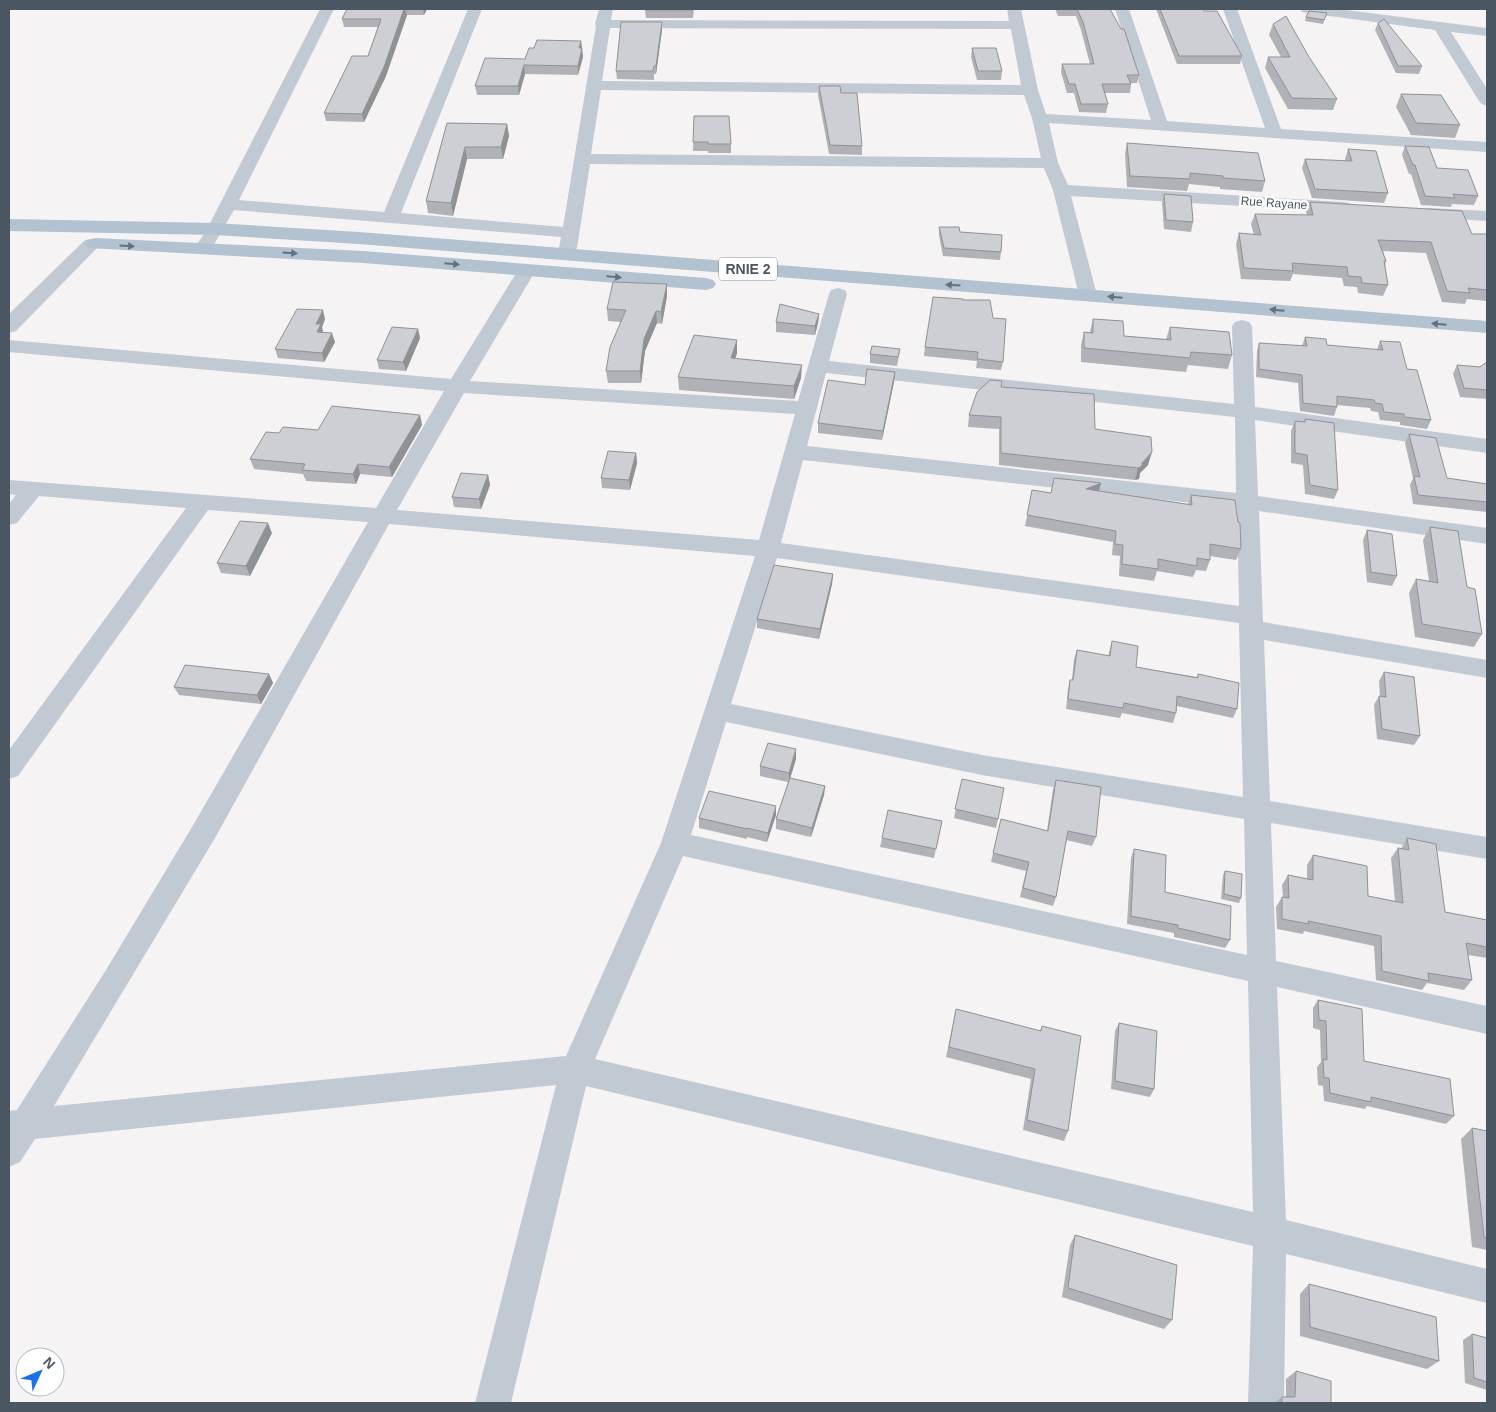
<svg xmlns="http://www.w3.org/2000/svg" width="1496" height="1412" font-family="Helvetica,sans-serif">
  <rect width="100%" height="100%" fill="#f5f3f3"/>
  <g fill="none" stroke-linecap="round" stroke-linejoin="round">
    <path fill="#c1cad2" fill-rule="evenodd" d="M320 9H334L239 200 384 212 468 9H482L401 213 563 227 596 26 595 24 599 9H613L611 20 1009 21 1007 9H1021L1038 90 1046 114 1151 120 1115 9H1129L1167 121 1265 128 1223 9H1237L1281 129 1487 142V152L1049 123 1058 163 1068 185 1343 202 1349 203 1352 207 1349 211 1343 212 1071 196 1097 295 1095 299 1088 301 1081 299 1079 295 1053 190 1044 168 590 164 577 248 574 252 568 253 562 252 559 248 561 237 234 210 209 253 203 254 197 253 194 249 207 229ZM610 28 1011 29 1021 85 602 81ZM601 90 1024 95 1032 118 1041 158 591 154Z
      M1300 9H1338L1487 28V36L1451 32 1487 89V106L1482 104 1479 101 1435 30 1307 13 1302 12Z
      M1430 208 1487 211V221L1424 217 1421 213 1424 209Z
      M91 239 97 240 100 244 97 248 16 331 9 333V315L13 310 85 240Z
      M527 265 533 266 536 270 470 381 798 401 829 294 831 290 838 288 845 290 847 294 829 361 1234 404 1232 326 1235 322 1242 320 1249 322 1252 326 1255 407 1487 439V453L1255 420 1258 496 1487 528V544L1259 511 1263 622 1487 660V678L1264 640 1270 801 1487 837V859L1271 823 1276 961 1487 1006V1034L1277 987 1286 1220 1487 1269V1303L1286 1254 1284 1403H1248L1253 1246 586 1086 511 1403H475L556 1085 35 1139 20 1162 9 1167V1111L17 1110 106 970 195 822 368 522 208 510 18 776 9 779V750L186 508 39 496 17 523 9 525V504L16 495 9 494V480L376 508 444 391 9 352V340L451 379 518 270 521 266ZM826 373 1235 417 1236 493 807 446ZM464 393 795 414 759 540 397 510ZM803 460 1237 508 1239 606 781 543ZM389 524 755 556 661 843 566 1056 54 1106 215 838ZM777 558 1239 623 1243 797 982 755 731 704ZM726 722 982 775 1244 819 1247 955 691 835ZM683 856 1248 981 1253 1212 595 1059Z"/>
    <path fill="#b3c2d1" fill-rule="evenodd" d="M9 219 216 223 359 232 1487 321V333L359 244 216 235 9 231Z
      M95 238 363 251 706 278 713 280 716 284 713 288 706 290 363 263 88 248 85 244 88 240Z"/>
  </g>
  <path fill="#b0b2b7" d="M347 9H427L424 15H407L386 76 364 122 326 121 324 113 368 56 378 27H344L342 19Z
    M645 9H694L693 18H646Z
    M1055 9H1110L1139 75 1137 83H1131V84L1130 93H1105L1108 104 1106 113 1079 112 1074 93H1067L1061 72 1062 64H1090L1081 30 1076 16H1058Z
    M1156 9H1203L1242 56 1240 64H1177Z
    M1327 13 1323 24 1305 21 1306 17Z
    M1378 23 1422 66 1419 74 1396 73 1375 30Z
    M1273 24 1337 99 1333 110 1288 109 1265 68 1268 57H1281L1269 35Z
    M662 30 656 74H654V80L617 79 616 71Z
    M581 41 583 57 578 75 525 74 519 95H477L475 86 525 59 534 48Z
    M972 48 1002 71 1001 80H977L971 57Z
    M819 86 862 146V155L829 154 818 95Z
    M1401 94 1460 125 1455 138 1411 135 1396 107Z
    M694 116 731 144V153H708V151H693Z
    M447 123 507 124 509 136 503 159H467L453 216 428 213 426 201Z
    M1127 143 1265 181 1262 192 1220 189V187L1189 184 1187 191 1127 187 1125 154Z
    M1405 146 1478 196 1474 205 1452 204 1451 207 1421 205 1411 174H1409L1402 155Z
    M1348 149 1388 193 1384 203 1312 198 1302 168 1305 159 1346 161 1345 159Z
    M1164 194 1193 222 1191 232 1164 229 1162 203Z
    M1310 202 1472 234H1487V301L1467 299 1465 304 1442 302 1426 253 1383 251 1386 261 1385 266 1388 285 1383 296 1358 293 1357 287 1344 286 1342 278 1293 274 1290 281 1241 279 1236 244 1239 233 1254 235 1251 224 1255 214 1307 215 1306 212Z
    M939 227 960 232 1001 252 1000 260 943 256 939 235Z
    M667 296 662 324 657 323 645 351 641 383H608L606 371 621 322 608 321 607 309Z
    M963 300 993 318 1003 362 1001 370 976 368 977 361 924 356 925 347Z
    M819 314 818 323 815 335 776 332V322Z
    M325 319 322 327 323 333 335 342 324 362 278 358 275 349Z
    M1093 319 1124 336 1166 339 1170 327 1232 355 1228 369 1188 365 1186 372 1081 362V345L1084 332H1090Z
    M418 329 420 338 406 371 379 369 377 360Z
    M1305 337 1327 345 1377 350 1380 341 1407 369 1431 420 1427 429 1400 425V422L1380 420 1378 412 1371 411 1370 408 1337 405V407L1334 416 1300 411 1298 383 1256 377 1257 351 1259 343 1302 346Z
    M737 340V353L735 359 801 378 794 399 679 390 678 377Z
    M900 349 897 366 870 363V354Z
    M1487 362V399L1460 397 1453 374 1457 365 1480 367Z
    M895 372 894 382 882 440 818 433V423L865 385Z
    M1001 387 1095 429 1148 465 1140 473 1139 479 1135 480 999 465V429L968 427 969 415Z
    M420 415 422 425 392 477 360 474 356 484 306 481 303 474 254 469 250 459 279 433 318 430Z
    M1305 419 1338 490 1334 499 1305 494 1303 465 1291 463V431L1295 421 1304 422Z
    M1409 434 1447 478 1487 484V512L1413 504 1410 485 1413 478 1405 443Z
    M636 453 637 463 630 490 602 488 601 478Z
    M488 475 490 485 481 509 454 507 452 497Z
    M1054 478 1099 491 1188 504 1191 495 1241 549 1236 560 1210 556V560L1206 571 1196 570 1193 577 1157 571 1154 581 1119 576 1120 556 1112 555 1113 542 1025 526 1032 490 1051 493Z
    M1430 527 1467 587 1482 634 1474 647 1415 637 1409 593 1416 579 1429 581 1423 540Z
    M1367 530 1397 576 1392 586 1367 582 1363 540Z
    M272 533 250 576 221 573 217 563Z
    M833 574 832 584 819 639 757 628V619Z
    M1112 641 1136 667 1197 677 1198 674 1237 709 1233 718 1177 706 1176 713 1173 723 1122 713 1120 718 1066 709 1068 689 1070 680H1072L1074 659 1077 650 1108 656Z
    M1384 672 1420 736 1414 745 1377 739 1374 705 1379 696H1380L1379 681Z
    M269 674 273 683 261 704 179 695 174 687Z
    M796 749V759L790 778 825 786 824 795 811 837 776 829V819L788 782 760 776V766Z
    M962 779 998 819 996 828 954 818Z
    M1056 780 1096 837 1092 846 1066 840 1056 897 1053 906 1020 897 1026 871 991 862 1001 819 1047 831 1053 789Z
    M776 815 767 842 747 837V839L699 828V818Z
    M942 821 934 858 880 847 882 838Z
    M1407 838 1445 912 1487 920V958L1468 955 1472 980 1464 990 1427 983 1422 990 1376 980 1374 946 1304 931 1303 934 1277 929 1276 907 1282 897H1283L1282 885 1288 875 1307 879V865L1313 855 1368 896 1395 901 1391 858 1398 848 1401 849Z
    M1134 849 1165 892 1230 940 1225 948 1174 937V933L1127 924 1131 858Z
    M1225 871 1241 898 1239 903 1221 899 1223 875Z
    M1318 1000 1364 1061 1454 1116 1446 1124 1367 1106 1365 1109 1324 1101 1323 1086 1318 1085 1317 1067 1321 1062 1320 1030 1313 1028V1008Z
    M956 1009 1040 1031 1042 1026 1068 1131 1064 1141 1023 1130 1031 1079 946 1057Z
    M1119 1023 1154 1089 1150 1097 1111 1089 1115 1031Z
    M1472 1128 1487 1131V1250L1472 1247 1461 1139Z
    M1075 1235 1172 1320 1164 1329 1062 1297 1070 1245Z
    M1309 1284 1439 1361 1427 1369 1300 1336V1294Z
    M1472 1334 1487 1338V1390L1465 1383 1463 1340Z
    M1296 1371 1331 1403H1274L1282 1397H1286V1379Z"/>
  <path fill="#909195" d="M404 9H405L407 15 386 76 364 122 362 114Z
    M423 9H427L424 15Z
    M662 22V30L656 74V66Z
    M581 41 583 57 578 75V66L579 48Z
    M524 65 525 74 519 95 518 86Z
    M507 124 509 136 503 159 501 147Z
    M465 147 467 159 453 216 451 203Z
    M667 284V296L662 324 661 312Z
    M323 310 325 319 322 327 323 333 319 341 316 324Z
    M656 311 657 323 645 351 641 383 640 371 644 339Z
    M819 314 818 323 815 335V326Z
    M418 329 420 338 406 371 403 362Z
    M332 333 335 342 324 362 322 353Z
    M737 340V353L731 371V358Z
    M802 365 801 378 794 399V386Z
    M895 372 894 382 882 440 883 431Z
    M420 415 422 425 392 477 389 467Z
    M1152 452 1148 465 1140 473 1139 479 1135 480 1138 468 1142 463Z
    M636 453 637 463 630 490 629 480Z
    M358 464 360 474 356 484 353 474Z
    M488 475 490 485 481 509 479 499Z
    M1101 483 1098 495 1086 489Z
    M268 523 272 533 250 576 246 566Z
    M833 574 832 584 819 639 820 629Z
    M269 674 273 683 261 704 257 695Z
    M796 749V759L789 782V773Z
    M825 786 824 795 811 837 812 828Z
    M776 806V815L767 842 768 833Z"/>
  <path fill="#cdcfd5" stroke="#909195" d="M347 9H404L384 67 362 114 324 113 352 56H368L381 19H342Z
    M645 9H693V10H645Z
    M1077 9H1110L1121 29H1124L1139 75H1127L1131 84H1102L1108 104H1081L1075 84H1069L1062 64H1094L1083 22Z
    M1160 9H1203L1204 11H1217L1242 56H1179Z
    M1309 11 1327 13 1324 20 1306 17Z
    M1286 16 1309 57 1337 99 1292 98 1268 57H1290L1273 24Z
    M1384 19 1422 66H1398L1378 23Z
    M621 22H662L656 66H654L653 71H616Z
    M537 40 581 41 579 48H582L578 66 524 65 518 86H475L485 58 525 59 529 48H534Z
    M972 48H996L1002 71H978Z
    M819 86H840L841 93H857L862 146 830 145Z
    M1401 94 1441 95 1460 125 1416 123Z
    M694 116H729L731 144H708V142H693Z
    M447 123 507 124 501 147H465L451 203 426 201Z
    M1127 143 1258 153 1265 181 1223 178V176L1190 173V179L1130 176Z
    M1405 146 1429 147 1437 168 1468 170 1478 196 1453 194 1455 198 1425 196 1415 165H1413Z
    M1348 149 1376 151 1388 193 1315 189 1305 159 1352 161Z
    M1164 194 1191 196 1193 222 1166 220Z
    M1310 202 1462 211 1472 234H1487V290L1468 288 1470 293 1447 291 1431 242 1378 240 1386 261H1384L1388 285 1362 283 1361 277 1348 276 1347 267 1292 263 1293 271 1244 268 1239 233 1261 235 1255 214 1313 215Z
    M939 227H959L960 232 1002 235 1001 252 944 248Z
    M613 282 667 284 661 312 656 311 644 339 640 371H606L610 347 626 310 607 309Z
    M933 297 963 299V300H990L993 318 1006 319 1003 362 977 359 978 352 925 347Z
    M780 304 819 314 815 326 776 322Z
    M297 309 323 310 316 324H321L317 332 332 333 322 353 275 349Z
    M1093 319 1123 321 1124 336 1171 340 1170 327 1229 332 1232 355 1191 352 1190 358 1084 348V332L1093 333Z
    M392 327 418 329 403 362 377 360Z
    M694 335 737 340 731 358 802 365 794 386 678 377Z
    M1305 337 1326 339 1327 345 1383 350 1380 341 1400 342 1407 369 1417 370 1431 420 1404 417V414L1384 412 1382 404 1375 403 1374 400 1337 396V407L1303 403 1302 375 1259 369V343L1307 346Z
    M872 346 900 349 898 357 870 354Z
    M1487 362V390L1464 388 1457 365 1480 367Z
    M867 369 895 372 883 431 818 423 828 380 865 385Z
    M990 380 1002 381 1001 387 1094 394 1095 429 1151 437 1152 452 1142 463V466L1138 468 1001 453V417L969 415 977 392Z
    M332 406 420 415 389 467 358 464 353 474 302 470 305 464 250 459 266 432 279 433 283 427 318 430Z
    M1305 419 1334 423 1338 490 1310 485 1307 455 1295 453V421L1305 422Z
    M1409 434 1436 438 1447 478 1487 484V502L1418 495 1414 476 1420 477Z
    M608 451 636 453 629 480 601 478Z
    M461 473 488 475 479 499 452 497Z
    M1054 478 1101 483 1086 489 1192 505 1191 495 1235 500 1238 522 1240 523 1241 549 1210 544V560L1197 558V566L1158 559V569L1122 564 1123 545 1115 544 1116 531 1027 515 1032 490 1051 493Z
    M240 521 268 523 246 566 217 563Z
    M1430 527 1458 531 1467 587 1475 589 1482 634 1422 624 1416 579 1438 583Z
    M1367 530 1392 534 1397 576 1371 572Z
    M774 565 833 574 820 629 757 619Z
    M1112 641 1138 646 1136 667 1198 678V674L1239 683 1237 709 1177 696 1176 713 1124 703 1123 708 1068 699 1070 680H1073L1077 650 1110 656Z
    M185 665 269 674 257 695 174 687Z
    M1384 672 1414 677 1420 736 1382 729 1379 696 1386 697Z
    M768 743 796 749 789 773 760 766Z
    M790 778 825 786 812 828 776 819Z
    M962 779 1004 788 998 819 955 809Z
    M1056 780 1101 787 1096 837 1068 831 1056 897 1023 888 1029 862 993 853 1001 819 1048 831Z
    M709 791 776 806 768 833 747 828V829L699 818Z
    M888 810 942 821 936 849 882 838Z
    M1407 838 1436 844 1445 912 1487 920V947L1466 943 1472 980 1428 973 1429 981 1382 971 1381 936 1308 921 1309 924 1282 919V897L1289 898 1288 875 1313 880V855L1367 866 1368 896 1403 903 1398 848 1409 850Z
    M1134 849 1166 855 1165 892 1231 906 1230 940 1178 928V925L1131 916Z
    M1225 871 1242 874 1241 898 1224 894Z
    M1318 1000 1362 1009 1364 1061 1450 1079 1454 1116 1371 1097V1102L1330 1093 1329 1078H1324L1323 1059 1327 1060 1326 1021 1319 1020Z
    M956 1009 1041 1031 1042 1026 1081 1036 1068 1131 1027 1120 1035 1069 949 1047Z
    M1119 1023 1157 1031 1154 1089 1115 1081Z
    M1472 1128 1487 1131V1238L1484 1237Z
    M1075 1235 1177 1265 1172 1320 1068 1288Z
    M1309 1284 1436 1317 1439 1361 1310 1327Z
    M1472 1334 1487 1338V1382L1474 1378Z
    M1296 1371 1331 1381V1403H1282V1397H1295Z"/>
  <defs><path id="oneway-solid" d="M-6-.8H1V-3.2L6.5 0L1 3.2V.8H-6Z" transform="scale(1.25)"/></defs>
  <g fill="#64717d">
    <use href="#oneway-solid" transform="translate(127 246) rotate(3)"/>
    <use href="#oneway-solid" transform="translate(290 253) rotate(3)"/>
    <use href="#oneway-solid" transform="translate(452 264) rotate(5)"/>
    <use href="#oneway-solid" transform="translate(614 277) rotate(5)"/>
    <use href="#oneway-solid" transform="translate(953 285) rotate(-176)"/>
    <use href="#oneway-solid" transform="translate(1115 297) rotate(-175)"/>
    <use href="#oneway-solid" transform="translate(1277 310) rotate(-175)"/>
    <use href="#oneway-solid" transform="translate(1439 324) rotate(-175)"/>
  </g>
  <g text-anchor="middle" stroke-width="5" stroke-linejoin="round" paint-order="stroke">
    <g font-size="12" fill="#4a5661" stroke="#fff">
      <text transform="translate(1274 203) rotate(4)" y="4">Rue Rayane</text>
    </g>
    <rect fill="#fff" stroke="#808990" stroke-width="1" x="719" y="257.5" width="58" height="23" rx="4"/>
    <g font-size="14" font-weight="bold" fill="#4a5661">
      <text x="748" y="274">RNIE 2</text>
    </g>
  </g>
  <rect width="1496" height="1412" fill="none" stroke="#4a5661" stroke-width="20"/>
  <g transform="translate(40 1372) rotate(46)"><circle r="24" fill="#ffffff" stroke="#b7bbc0"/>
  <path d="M0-4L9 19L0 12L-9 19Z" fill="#1a73e8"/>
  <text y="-8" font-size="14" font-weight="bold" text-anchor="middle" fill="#4a5661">N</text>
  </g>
</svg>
